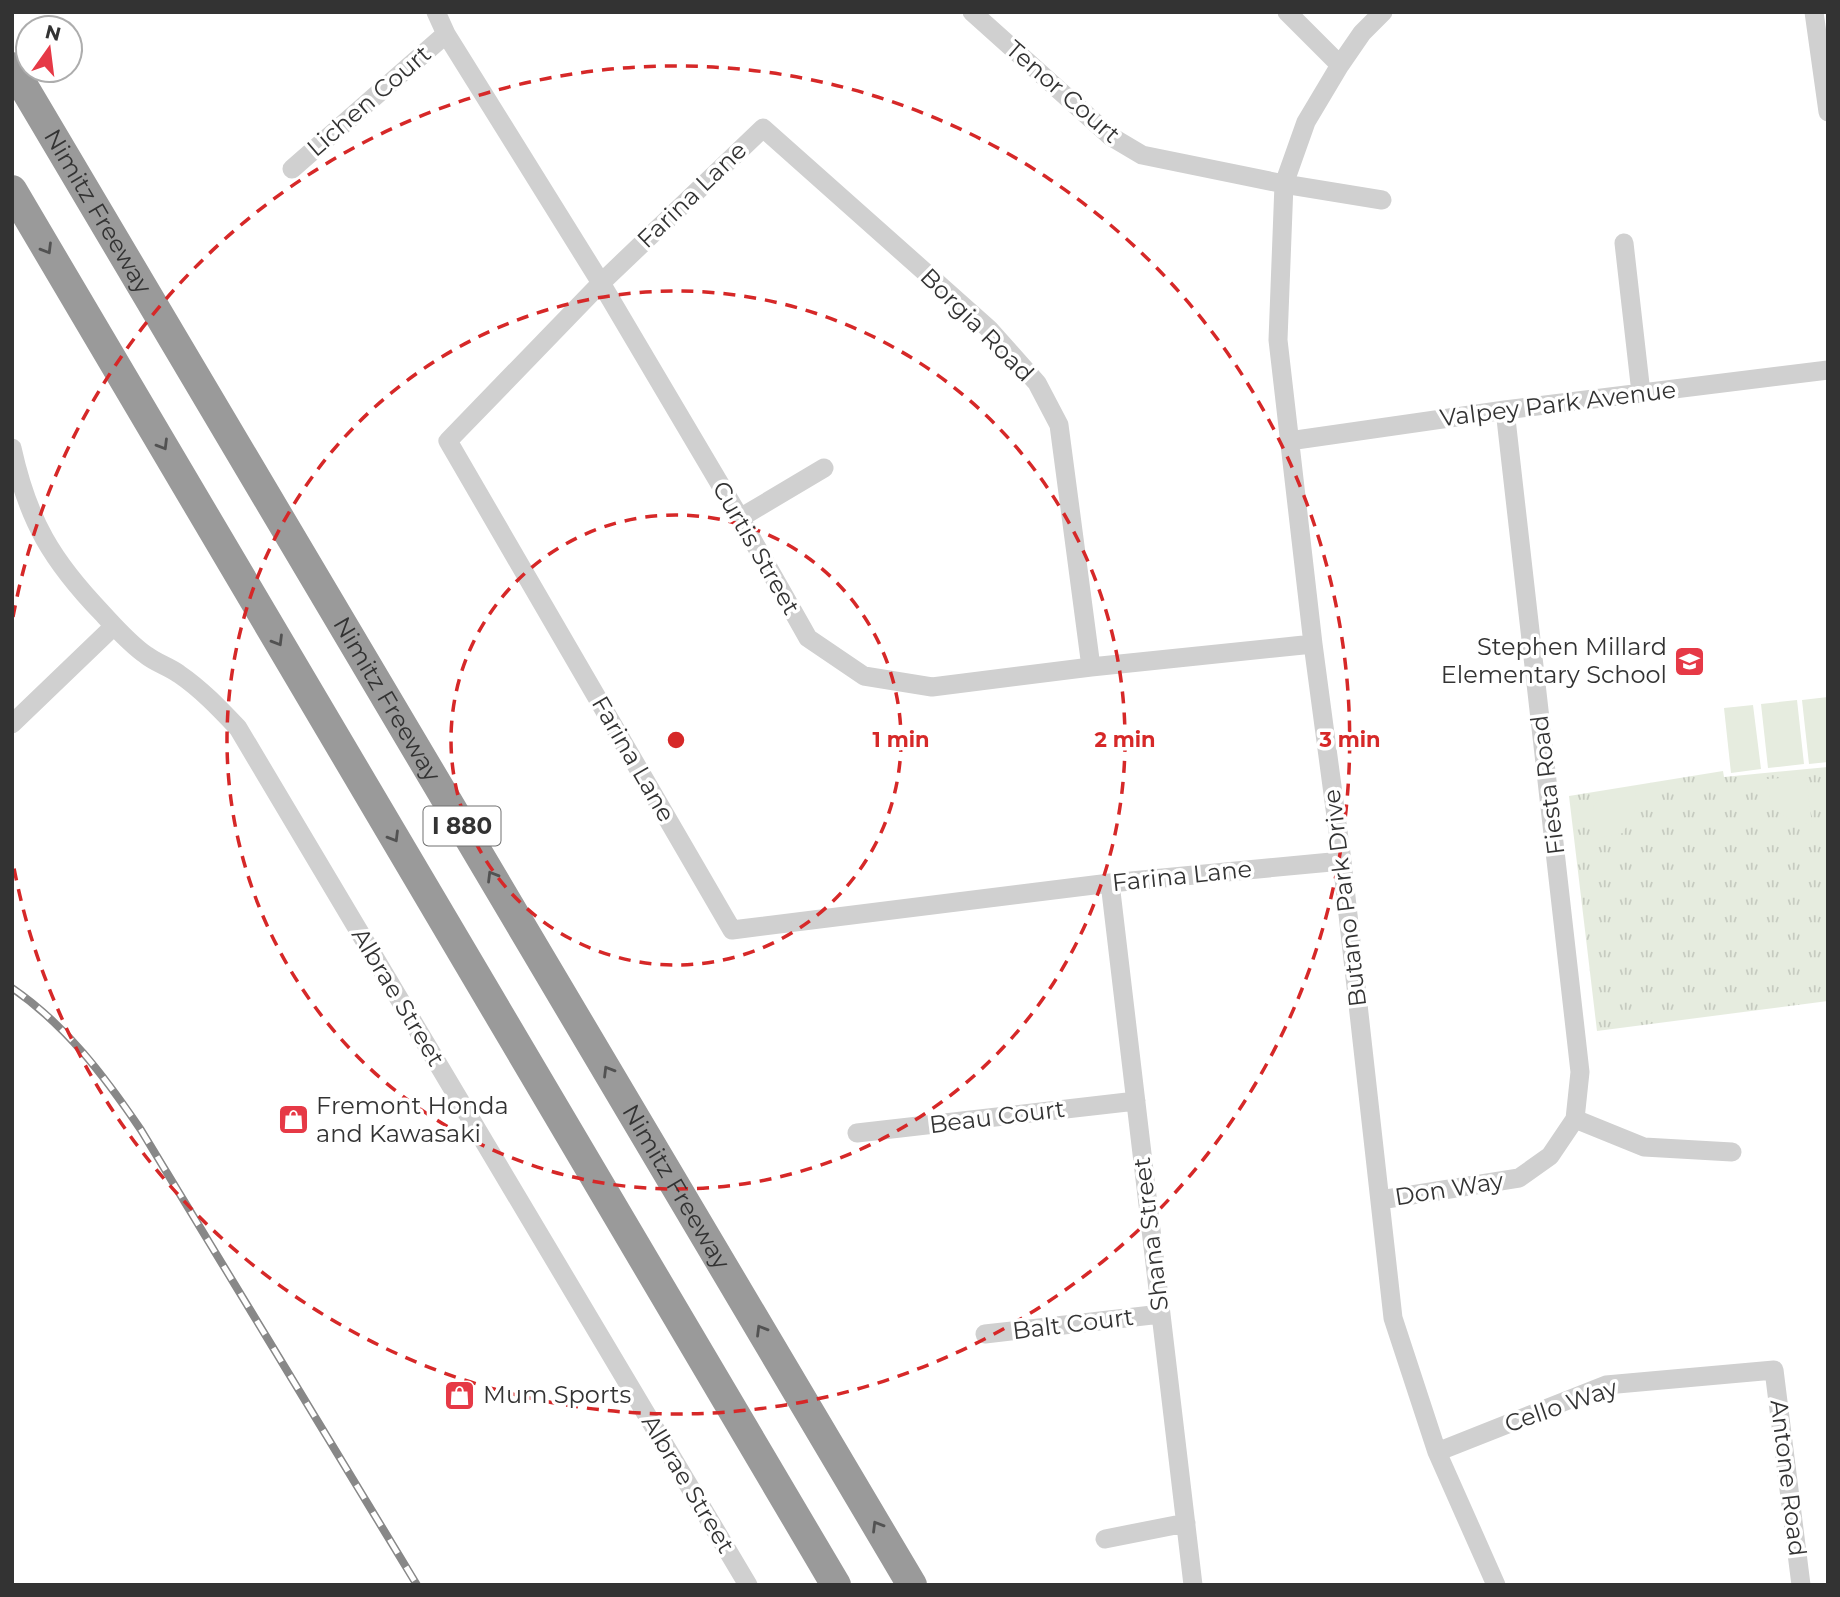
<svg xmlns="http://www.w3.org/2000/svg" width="1840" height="1597" font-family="Montserrat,sans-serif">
  <defs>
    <pattern id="grass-tufts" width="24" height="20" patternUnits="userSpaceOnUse" patternTransform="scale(1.75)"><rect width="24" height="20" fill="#e6ecdf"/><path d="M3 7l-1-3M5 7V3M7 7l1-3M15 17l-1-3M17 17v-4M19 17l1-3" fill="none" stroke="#c6cbc0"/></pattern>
  </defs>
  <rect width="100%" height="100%" fill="#fff"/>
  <path fill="url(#grass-tufts)" d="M1828 767V1001L1597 1031 1569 796 1723 771 1724 777Z"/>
  <path fill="#e6ecdf" d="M1828 697V762L1809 764 1802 700Z
    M1797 700 1804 764 1768 768 1761 704Z
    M1753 705 1761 769 1731 773 1724 708Z
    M1801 777 1807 783 1812 825C1778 816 1773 815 1765 779Z
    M1635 790 1636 808 1623 833 1595 839 1593 807 1603 794Z"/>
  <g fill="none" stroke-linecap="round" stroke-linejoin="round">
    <path stroke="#d0d0d0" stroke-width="19" d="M436 12 446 34 601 283 740 518 808 638 864 676 932 687 1091 667 1313 644
      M972 12 1110 136 1142 155 1284 184 1382 200
      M1287 12 1340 65
      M1383 12 1362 33 1340 65 1306 122 1284 184 1278 340 1313 644 1342 861 1393 1318 1437 1452 1496 1585
      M1814 12 1828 112
      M292 169 446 34
      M1624 243 1641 393
      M1289 441 1505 410 1828 370
      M12 448C28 521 52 561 103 614 116 628 130 644 146 655 156 663 168 666 179 674 201 689 219 708 238 728L748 1585
      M740 518 824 468
      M1091 667 1059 425 1037 383 989 329 763 128 601 283 448 441 732 930 1110 883 1342 861
      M12 724 114 626
      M1110 883 1193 1585
      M1575 1119 1644 1147 1732 1152
      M857 1133 1136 1101
      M1380 1200 1519 1178 1550 1156 1575 1119 1580 1072 1505 410
      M985 1334 1161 1314
      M1437 1452 1606 1385 1774 1370 1801 1585
      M1105 1539 1186 1523"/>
    <g stroke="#9a9a9a" stroke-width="30">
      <path id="s1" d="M12 67 912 1585"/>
      <path d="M12 190 836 1585"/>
    </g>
    <defs>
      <path id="rail" d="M12 988C66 1025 105 1077 141 1130L417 1585"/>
    </defs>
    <use href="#rail" stroke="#888" stroke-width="8"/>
    <use href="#rail" stroke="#fff" stroke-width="5" stroke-dasharray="16" stroke-linecap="butt"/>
  </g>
  <defs><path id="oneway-chevron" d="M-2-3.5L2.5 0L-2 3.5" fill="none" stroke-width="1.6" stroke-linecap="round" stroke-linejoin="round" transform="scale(1.75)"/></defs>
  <g stroke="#525252">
    <use href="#oneway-chevron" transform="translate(47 249) rotate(59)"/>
    <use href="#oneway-chevron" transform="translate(163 445) rotate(59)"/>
    <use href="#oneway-chevron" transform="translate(278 641) rotate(59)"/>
    <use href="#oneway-chevron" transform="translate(394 837) rotate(59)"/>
    <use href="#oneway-chevron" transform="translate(492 876) rotate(-121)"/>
    <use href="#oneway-chevron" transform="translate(608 1071) rotate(-121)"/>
    <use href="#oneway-chevron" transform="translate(761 1330) rotate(-121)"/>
    <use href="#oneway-chevron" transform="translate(877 1526) rotate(-121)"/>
  </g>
  <g fill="none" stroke="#d62828" stroke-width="3.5" stroke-dasharray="12 9">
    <circle cx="676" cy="740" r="225"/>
    <circle cx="676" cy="740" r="449"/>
    <path d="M13 617A674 674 0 1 1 13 863"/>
  </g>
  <defs>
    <symbol id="school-square" viewBox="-11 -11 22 22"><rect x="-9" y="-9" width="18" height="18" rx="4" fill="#e63946" stroke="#fff"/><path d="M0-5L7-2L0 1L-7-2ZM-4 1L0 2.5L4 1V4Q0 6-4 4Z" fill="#fff"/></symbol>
    <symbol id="shop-square" viewBox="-11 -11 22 22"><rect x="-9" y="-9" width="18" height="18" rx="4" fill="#e63946" stroke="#fff"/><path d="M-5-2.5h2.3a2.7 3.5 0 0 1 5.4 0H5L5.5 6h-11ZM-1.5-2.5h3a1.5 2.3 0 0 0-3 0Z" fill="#fff"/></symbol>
  </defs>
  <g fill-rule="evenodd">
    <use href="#school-square" x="1672" y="644" width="35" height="35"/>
    <use href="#shop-square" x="276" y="1102" width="35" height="35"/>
    <use href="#shop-square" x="442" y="1378" width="35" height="35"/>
  </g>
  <g text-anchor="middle" stroke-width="7" stroke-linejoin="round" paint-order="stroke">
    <rect fill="#fff" stroke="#707070" stroke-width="2" x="423.5" y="806.5" width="77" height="39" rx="5"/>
    <g font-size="23" font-weight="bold" fill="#333">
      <text x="462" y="834">I 880</text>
    </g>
    <g font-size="24" fill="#333" stroke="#fff">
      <text transform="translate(1063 92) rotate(41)" y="8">Tenor Court</text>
      <text transform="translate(369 101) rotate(-41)" y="8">Lichen Court</text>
      <text transform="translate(692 195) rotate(-44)" y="8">Farina Lane</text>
      <text dy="8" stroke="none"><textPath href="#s1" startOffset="168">Nimitz Freeway</textPath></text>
      <text transform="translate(977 325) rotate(45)" y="8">Borgia Road</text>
      <text transform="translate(1558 404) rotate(-7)" y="8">Valpey Park Avenue</text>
      <text transform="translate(756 548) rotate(60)" y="8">Curtis Street</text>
      <text dy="8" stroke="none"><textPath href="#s1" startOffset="735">Nimitz Freeway</textPath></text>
      <text transform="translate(633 759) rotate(60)" y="8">Farina Lane</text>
      <text transform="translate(1548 785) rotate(-97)" y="8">Fiesta Road</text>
      <text transform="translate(1182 876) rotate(-6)" y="8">Farina Lane</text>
      <text transform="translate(1345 898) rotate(-97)" y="8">Butano Park Drive</text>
      <text transform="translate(398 997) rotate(59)" y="8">Albrae Street</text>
      <text transform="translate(997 1117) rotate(-7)" y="8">Beau Court</text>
      <text dy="8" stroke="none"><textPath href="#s1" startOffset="1302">Nimitz Freeway</textPath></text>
      <text transform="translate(1449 1189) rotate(-9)" y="8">Don Way</text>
      <text transform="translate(1151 1234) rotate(-97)" y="8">Shana Street</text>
      <text transform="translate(1073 1324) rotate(-7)" y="8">Balt Court</text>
      <text transform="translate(1561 1406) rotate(-19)" y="8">Cello Way</text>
      <text transform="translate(1788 1478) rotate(83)" y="8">Antone Road</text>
      <text transform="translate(688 1484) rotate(59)" y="8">Albrae Street</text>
    </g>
    <g font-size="24" fill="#333" stroke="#fff" text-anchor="start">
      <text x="1667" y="655" text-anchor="end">Stephen Millard<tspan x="1667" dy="28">Elementary School</tspan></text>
      <text x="316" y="1114">Fremont Honda<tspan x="316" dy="28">and Kawasaki</tspan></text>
      <text x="483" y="1403">Mum Sports</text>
    </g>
  </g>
  <circle cx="676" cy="740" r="10" fill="#d62828" stroke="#fff" stroke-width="3.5"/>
  <g font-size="21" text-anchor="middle" font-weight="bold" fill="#d62828" stroke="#fff" stroke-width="7" stroke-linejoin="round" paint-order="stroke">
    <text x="901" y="747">1 min</text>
    <text x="1125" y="747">2 min</text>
    <text x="1350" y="747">3 min</text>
  </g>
  <rect width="1840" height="1597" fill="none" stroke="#333333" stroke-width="28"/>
  <g transform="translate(49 49) rotate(14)"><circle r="33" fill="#ffffff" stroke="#adadad" stroke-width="2"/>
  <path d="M0-5L12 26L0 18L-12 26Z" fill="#e63946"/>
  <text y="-10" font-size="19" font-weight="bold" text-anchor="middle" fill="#333333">N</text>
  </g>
</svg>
